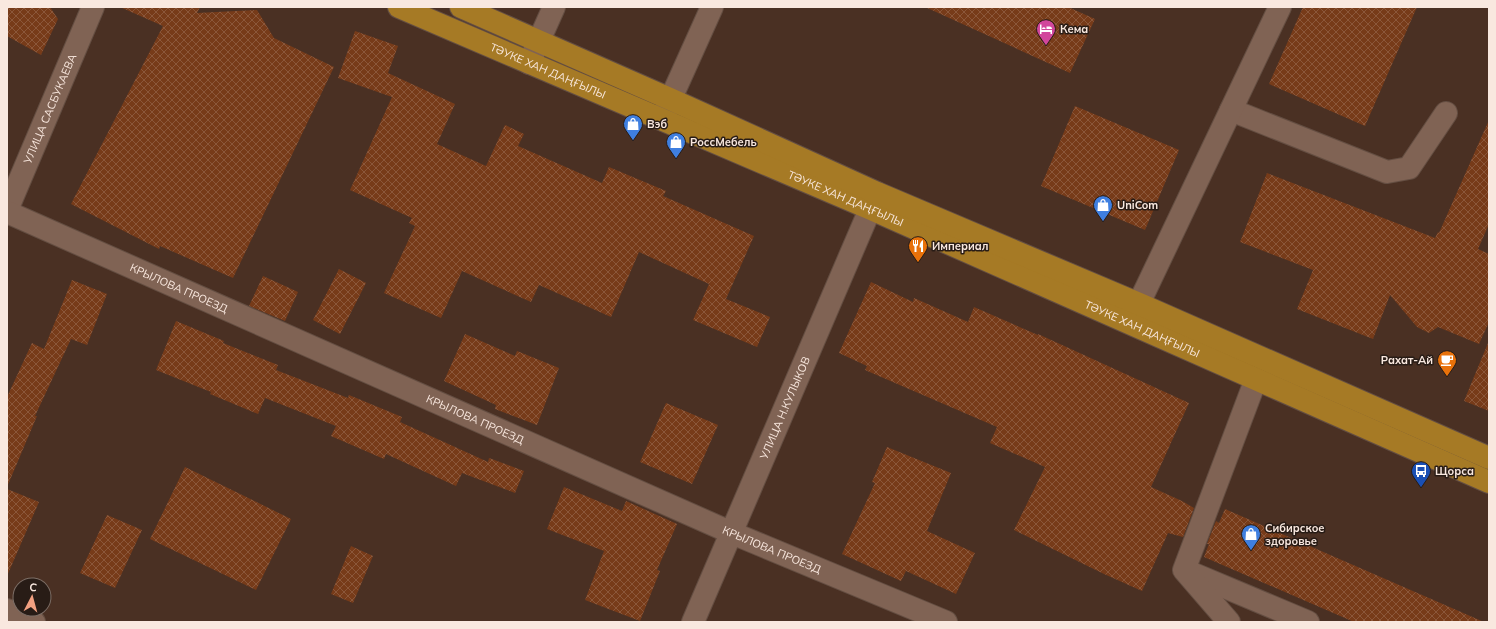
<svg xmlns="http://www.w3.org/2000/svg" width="1496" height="629" font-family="Mulish,sans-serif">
  <defs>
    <pattern id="building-cross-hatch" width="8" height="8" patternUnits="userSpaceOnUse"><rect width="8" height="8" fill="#773b19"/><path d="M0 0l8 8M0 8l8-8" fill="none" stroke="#8b573a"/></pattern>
  </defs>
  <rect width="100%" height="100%" fill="#4a3023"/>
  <path fill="url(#building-cross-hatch)" d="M7 7H50L58 19 41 55 7 36Z
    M120 7H200L197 13 257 10 274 38 334 67 233 278 160 246 159 249 71 204 163 26Z
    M925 7H1068L1095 19 1070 73Z
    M1303 7H1417L1365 126 1269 84Z
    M355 31 398 46 388 73 455 104 437 144 486 166 505 125 524 134 518 146 602 183 609 167 666 191 663 196 754 236 726 299 770 317 757 347 693 320 709 284 639 252 611 317 539 285 531 302 462 271 441 318 384 293 415 226 409 223 412 218 350 190 392 97 338 78Z
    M1075 106 1179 150 1145 230 1041 186Z
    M1489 120V224L1478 249 1489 254V322L1479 344 1438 327 1429 333 1417 327 1390 295 1373 339 1297 309 1313 270 1240 242 1267 173 1435 238 1438 232 1439 233Z
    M339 269 366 283 340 334 313 320Z
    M263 276 298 292 285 321 249 306Z
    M72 280 107 294 87 345 71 339 35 416H37L7 487V397L32 343 44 349Z
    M871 282 913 302 914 298 968 322 974 307 1038 335V334L1189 403 1151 487 1182 501 1194 508 1183 537 1168 533 1142 591 1104 574 1014 530 1045 467 990 443 997 427 865 370 867 366 839 353Z
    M176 321 224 341 223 343 278 365 276 370 348 398 349 395 402 417 400 422 488 462 489 458 524 471 515 493 462 473 456 486 386 454 384 459 331 436 336 426 265 398 258 414 210 394 211 392 156 370Z
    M465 334 515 356 517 351 559 368 537 425 495 409 496 405 444 381Z
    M1488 343H1489V411L1464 401Z
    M666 403 718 425 692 484 640 462Z
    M887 447 951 473 927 531 975 553 956 594 906 571 901 581 842 554 875 483 872 482Z
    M185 467 291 519 256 590 150 539Z
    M564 487 622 511 626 501 677 524 657 570 660 571 640 621 585 600 604 551 547 529Z
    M7 489 39 502 7 576Z
    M1225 509 1484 622H1354L1204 557 1209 544H1207L1216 521 1219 523Z
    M107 515 142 530 115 588 80 573Z
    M351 546 373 556 353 603 331 594Z"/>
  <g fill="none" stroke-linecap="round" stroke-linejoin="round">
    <defs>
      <g id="minor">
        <path d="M529 63 554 7"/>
        <path d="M1231 110 1387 172 1409 168 1446 113"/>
        <path d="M663 116 712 7"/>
        <path id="s1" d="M7 210 93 7"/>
        <path id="s2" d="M7 212 732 533 946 622"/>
        <path d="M1131 320 1280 7"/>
        <path d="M1189 572 1308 622"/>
        <path d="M7 610 34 622"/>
        <path id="s3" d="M693 622 877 193"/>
        <path d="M1229 622 1184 570 1256 379"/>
      </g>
      <g id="major">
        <path id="s4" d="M399 7 871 209 1489 482"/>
        <path d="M461 7 670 99 877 193 1139 304 1489 458"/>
      </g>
    </defs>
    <use href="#minor" stroke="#644e42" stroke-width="24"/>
    <use href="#major" stroke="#644e42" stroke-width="24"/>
    <use href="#minor" stroke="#806354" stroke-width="22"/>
    <use href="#major" stroke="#a67a25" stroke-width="22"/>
  </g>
  <defs>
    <symbol id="hotel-pin" viewBox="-11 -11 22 30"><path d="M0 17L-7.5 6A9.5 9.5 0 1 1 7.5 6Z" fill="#d1479c" stroke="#281c16"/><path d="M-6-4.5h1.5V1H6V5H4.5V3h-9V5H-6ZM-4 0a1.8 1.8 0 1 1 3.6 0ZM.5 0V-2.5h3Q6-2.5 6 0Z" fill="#fff"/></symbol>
    <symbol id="shop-pin" viewBox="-11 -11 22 30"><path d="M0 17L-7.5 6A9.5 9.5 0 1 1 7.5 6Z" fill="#3f7fe0" stroke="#281c16"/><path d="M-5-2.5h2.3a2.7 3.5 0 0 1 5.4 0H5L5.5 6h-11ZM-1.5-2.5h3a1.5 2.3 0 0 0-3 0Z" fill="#fff"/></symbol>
    <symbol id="restaurant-pin" viewBox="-11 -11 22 30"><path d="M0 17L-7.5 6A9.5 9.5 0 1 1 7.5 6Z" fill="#e8710a" stroke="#281c16"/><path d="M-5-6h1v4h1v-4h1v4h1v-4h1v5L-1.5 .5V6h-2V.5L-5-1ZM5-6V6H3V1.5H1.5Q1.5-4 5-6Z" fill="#fff"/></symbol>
    <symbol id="cafe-pin" viewBox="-11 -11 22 30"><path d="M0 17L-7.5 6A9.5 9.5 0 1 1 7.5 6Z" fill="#e8710a" stroke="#281c16"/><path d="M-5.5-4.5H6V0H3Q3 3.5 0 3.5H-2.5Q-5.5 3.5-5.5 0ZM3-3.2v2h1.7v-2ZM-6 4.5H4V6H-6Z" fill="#fff"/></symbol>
    <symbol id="bus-pin" viewBox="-11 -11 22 30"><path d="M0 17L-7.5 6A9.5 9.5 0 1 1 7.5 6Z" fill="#1a4fb4" stroke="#281c16"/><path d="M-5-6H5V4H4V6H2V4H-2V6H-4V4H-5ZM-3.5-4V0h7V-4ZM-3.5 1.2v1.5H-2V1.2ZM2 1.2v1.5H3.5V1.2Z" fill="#fff"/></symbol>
  </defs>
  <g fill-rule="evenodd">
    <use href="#hotel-pin" x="1035" y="18" width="22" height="30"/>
    <use href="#shop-pin" x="622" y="113" width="22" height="30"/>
    <use href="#shop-pin" x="665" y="131" width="22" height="30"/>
    <use href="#shop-pin" x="1092" y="194" width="22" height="30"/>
    <use href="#restaurant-pin" x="907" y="235" width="22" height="30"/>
    <use href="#cafe-pin" x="1436" y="349" width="22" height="30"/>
    <use href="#bus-pin" x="1410" y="460" width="22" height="30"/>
    <use href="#shop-pin" x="1240" y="523" width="22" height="30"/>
  </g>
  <g text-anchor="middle" stroke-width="3" stroke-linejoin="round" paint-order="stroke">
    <g font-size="11" font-weight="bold" fill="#f9e8df" stroke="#281c16" text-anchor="start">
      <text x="1060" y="33">Кема</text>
      <text x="647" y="128">Вэб</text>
      <text x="690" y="146">РоссМебель</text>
      <text x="1117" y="209">UniCom</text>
      <text x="932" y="250">Империал</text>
      <text x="1433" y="364" text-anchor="end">Рахат-Ай</text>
      <text x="1435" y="475">Щорса</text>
      <text x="1265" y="532">Сибирское<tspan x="1265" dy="13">здоровье</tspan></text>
    </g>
    <g font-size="11" fill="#f9e8df" stroke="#281c16">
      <text dy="4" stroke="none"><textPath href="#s4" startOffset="162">ТӘУКЕ ХАН ДАҢҒЫЛЫ</textPath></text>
      <text dy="4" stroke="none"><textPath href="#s1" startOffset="110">УЛИЦА САСБУКАЕВА</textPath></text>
      <text dy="4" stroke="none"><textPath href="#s4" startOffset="486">ТӘУКЕ ХАН ДАҢҒЫЛЫ</textPath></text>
      <text dy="4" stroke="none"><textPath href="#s2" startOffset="188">КРЫЛОВА ПРОЕЗД</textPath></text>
      <text dy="4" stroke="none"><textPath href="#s4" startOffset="810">ТӘУКЕ ХАН ДАҢҒЫЛЫ</textPath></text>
      <text dy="4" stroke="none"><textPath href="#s3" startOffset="233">УЛИЦА Н.КУЛЫКОВ</textPath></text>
      <text dy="4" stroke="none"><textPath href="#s2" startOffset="512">КРЫЛОВА ПРОЕЗД</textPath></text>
      <text dy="4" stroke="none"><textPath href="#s2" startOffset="836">КРЫЛОВА ПРОЕЗД</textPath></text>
    </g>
  </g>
  <rect width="1496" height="629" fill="none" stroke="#f9e8df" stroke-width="16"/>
  <g transform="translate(32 597) rotate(6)"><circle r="19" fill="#281c16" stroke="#7c6e66"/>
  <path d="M0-3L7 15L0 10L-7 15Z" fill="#f2a081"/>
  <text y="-6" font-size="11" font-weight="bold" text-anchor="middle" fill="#f9e8df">С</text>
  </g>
</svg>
